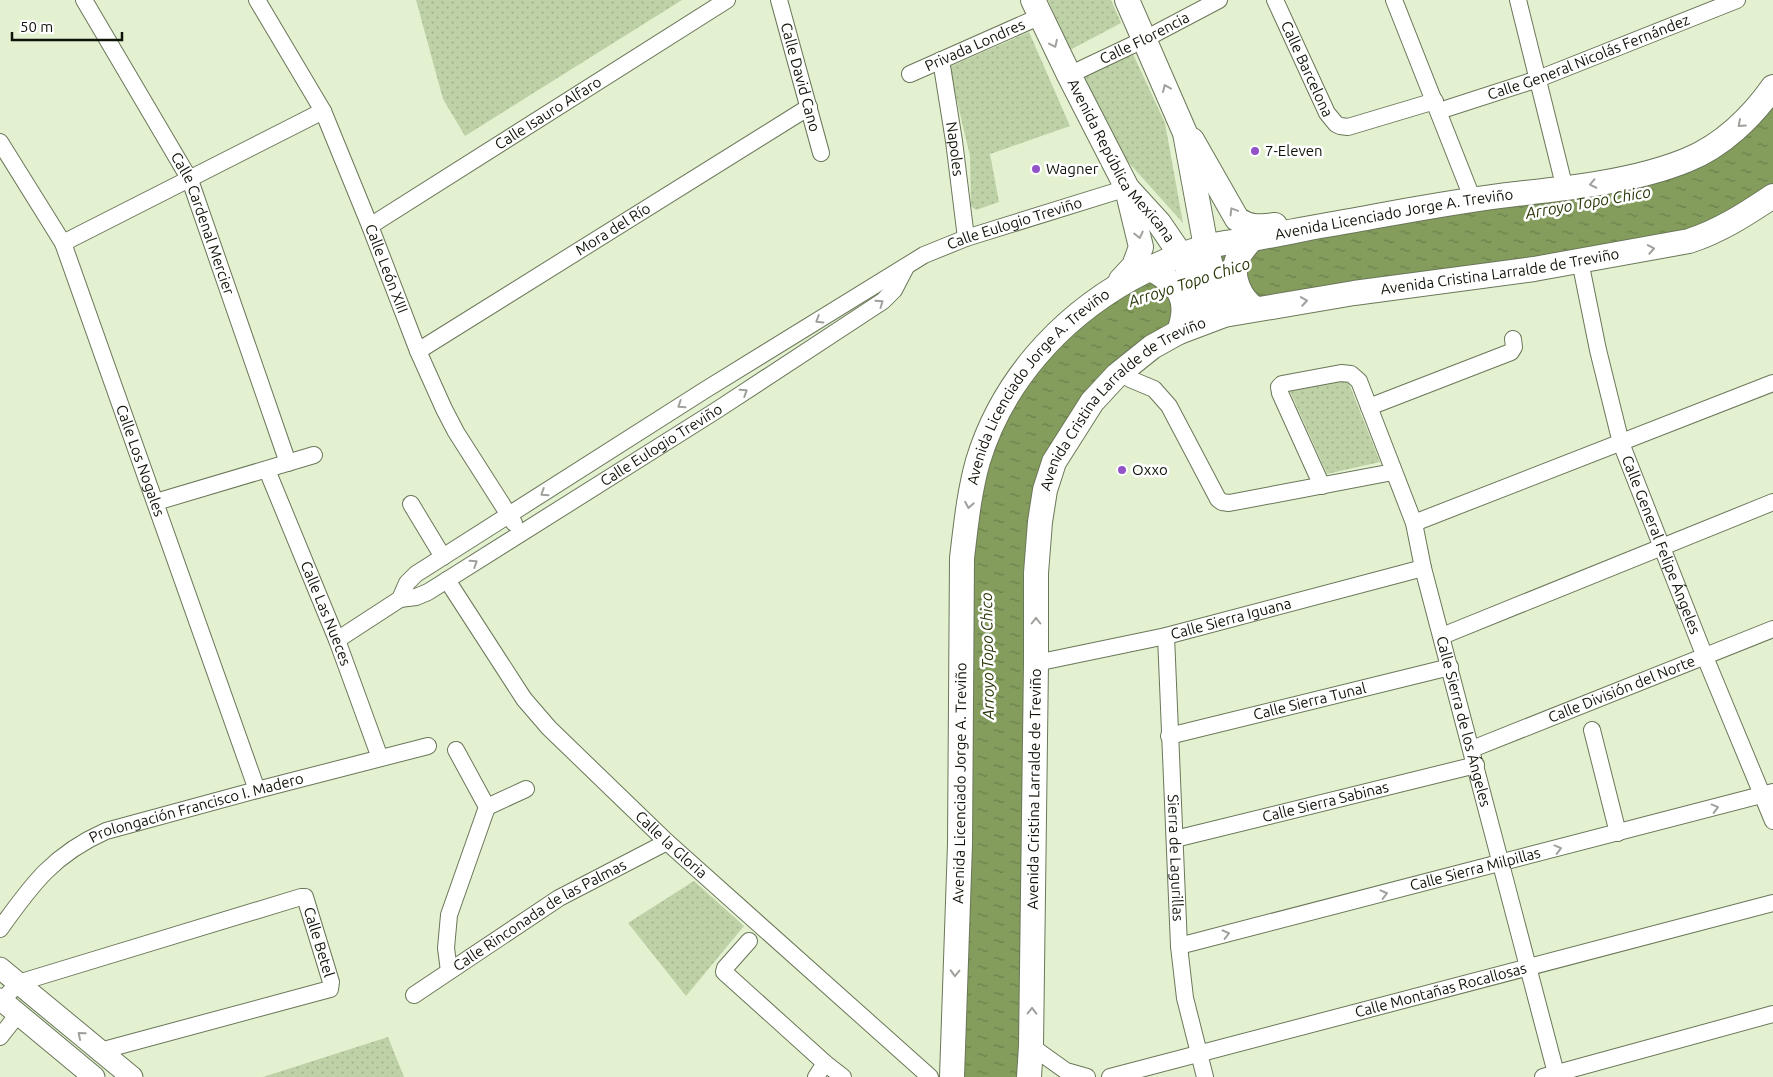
<svg xmlns="http://www.w3.org/2000/svg" width="1773" height="1077" font-family="Ubuntu,sans-serif">
  <defs>
    <pattern id="park-dots" width="8" height="8" patternUnits="userSpaceOnUse" patternTransform="scale(1.25)"><rect width="8" height="8" fill="#bfd1a6"/><path d="M2 2h.1M6 6h.1" fill="none" stroke="#a3b38d" stroke-width="1.8" stroke-linecap="round"/></pattern>
    <pattern id="water-ripples" width="26" height="14" patternUnits="userSpaceOnUse" patternTransform="scale(1.25)"><rect width="26" height="14" fill="#849d5d"/><path d="M2 4q2-2 4 0t4 0M15 11q2-2 4 0t4 0" fill="none" stroke="#6a7f4b"/></pattern>
  </defs>
  <rect width="100%" height="100%" fill="#e3f1d0"/>
  <path fill="url(#park-dots)" d="M416 0H682L465 136 443 99Z
    M1048 0H1111L1121 23 1070 50Z
    M1029 32 1070 126 990 154 999 202 976 210 971 206 970 156 949 67Z
    M1133 54 1165 123 1183 223 1120 153 1082 76Z
    M1346 376 1380 462 1327 474 1288 387Z
    M694 881 744 926 686 996 628 923Z
    M388 1037 404 1077H263Z"/>
  <path fill="url(#water-ripples)" d="M1773 87V196L1731 223 1205 321 1117 375 1045 490 1029 1077H950L970 501 1015 385 1149 268 1690 159Z"/>
  <g fill="none" stroke-linecap="round" stroke-linejoin="round">
    <defs>
      <g id="minor">
        <path id="s1" d="M84 0 190 180 288 463"/>
        <path id="s2" d="M257 0 323 111 370 226 418 351 444 409 456 432 514 523"/>
        <path id="s3" d="M779 0 821 153"/>
        <path id="s4" d="M1275 0 1327 113 1336 124 1340 126 1348 127 1435 101"/>
        <path d="M1394 0 1473 200"/>
        <path d="M1518 0 1565 189"/>
        <path id="s5" d="M941 60 954 141 966 238"/>
        <path id="s6" d="M910 74 1041 16"/>
        <path id="s7" d="M1069 75 1145 39 1219 0"/>
        <path id="s8" d="M1439 111 1538 79 1737 0"/>
        <path id="s9" d="M0 142 63 243 257 790"/>
        <path id="s10" d="M370 226 727 0"/>
        <path d="M63 243 323 111"/>
        <path id="s11" d="M1580 261 1598 350 1621 443 1705 657 1773 821"/>
        <path id="s12" d="M418 351 809 107"/>
        <path d="M1130 379 1154 389 1169 406 1218 499 1222 502 1229 503 1393 472"/>
        <path d="M1369 407 1511 352 1514 347 1513 339"/>
        <path id="s13" d="M267 470 337 640 380 758"/>
        <path id="s14" d="M1322 486 1280 393 1279 387 1282 384 1341 373 1351 374 1359 381 1414 523 1423 568 1557 1077"/>
        <path d="M156 502 314 455"/>
        <path d="M411 504 443 557"/>
        <path d="M1414 523 1773 383"/>
        <path id="s15" d="M447 580 524 699 549 728 667 842 930 1077"/>
        <path id="s16" d="M400 599 407 583 416 574 705 390 924 255 966 238 1127 188"/>
        <path id="s17" d="M1166 636 1179 946 1185 998 1205 1077"/>
        <path d="M1442 636 1773 502"/>
        <path id="s18" d="M337 640 400 599 416 597 428 592 717 410 883 301 894 290 906 267"/>
        <path id="s19" d="M1036 663 1166 636 1423 568"/>
        <path d="M1592 730 1618 833"/>
        <path id="s20" d="M1169 736 1450 667"/>
        <path id="s21" d="M1472 749 1773 629"/>
        <path d="M456 750 487 807"/>
        <path d="M487 807 526 789"/>
        <path id="s22" d="M1175 839 1476 765"/>
        <path id="s23" d="M0 929C32 884 54 854 106 831L257 790 428 746"/>
        <path d="M749 941 725 968 724 972 825 1063 843 1077"/>
        <path id="s24" d="M1179 946 1773 792"/>
        <path d="M449 971 446 948 449 915 487 807"/>
        <path id="s25" d="M414 995 559 898 667 842"/>
        <path id="s26" d="M2 1001 18 983 301 897H305L331 982 330 989 100 1051"/>
        <path d="M0 1037 18 1014"/>
        <path d="M1031 1046 1066 1071 1087 1077"/>
        <path d="M816 1077 825 1063"/>
        <path id="s27" d="M1110 1077 1773 903"/>
        <path d="M1543 1077 1773 1014"/>
      </g>
      <path id="tertiary" d="M0 968 132 1077
        M0 999 94 1077"/>
      <g id="secondary">
        <path id="s28" d="M1033 0 1069 75 1127 188 1159 223 1185 261 1205 321"/>
        <path d="M1127 0 1185 133 1206 247 1224 315"/>
        <path d="M1192 140 1237 219C1250 228 1260 227 1275 225"/>
        <path d="M1251 240C1246 246 1240 252 1237 260 1230 277 1241 300 1256 309"/>
        <path d="M1149 268C1179 284 1191 298 1179 332"/>
        <path d="M1121 280 1134 266 1141 247 1127 189"/>
        <path id="s29" d="M952 1077 960 844 962 558C966 525 969 493 978 461 1002 382 1059 319 1130 279 1155 265 1182 253 1210 246 1224 242 1238 242 1251 239 1277 235 1302 229 1327 225 1390 214 1453 201 1516 194 1571 188 1636 181 1687 160 1722 146 1752 117 1773 87"/>
        <path id="s30" d="M1029 1077 1031 1046 1036 663V573L1040 522 1045 490 1054 462 1092 402 1117 375 1152 347 1179 332 1224 315 1354 293 1534 269 1689 241C1720 231 1746 214 1773 196"/>
      </g>
    </defs>
    <use href="#minor" stroke="#6a7759" stroke-width="18"/>
    <use href="#tertiary" stroke="#6a7759" stroke-width="23"/>
    <use href="#secondary" stroke="#6a7759" stroke-width="26"/>
    <use href="#minor" stroke="#fff" stroke-width="16"/>
    <use href="#tertiary" stroke="#fff" stroke-width="21"/>
    <use href="#secondary" stroke="#fff" stroke-width="24"/>
  </g>
  <defs><path id="oneway-chevron" d="M-2-3.5L2.5 0L-2 3.5" fill="none" stroke-width="1.6" stroke-linecap="round" stroke-linejoin="round" transform="scale(1.25)"/></defs>
  <g stroke="#9fa19c">
    <use href="#oneway-chevron" transform="translate(1054 44) rotate(65)"/>
    <use href="#oneway-chevron" transform="translate(1166 88) rotate(-113)"/>
    <use href="#oneway-chevron" transform="translate(1741 124) rotate(138)"/>
    <use href="#oneway-chevron" transform="translate(1593 184) rotate(168)"/>
    <use href="#oneway-chevron" transform="translate(1233 211) rotate(-121)"/>
    <use href="#oneway-chevron" transform="translate(1139 235) rotate(77)"/>
    <use href="#oneway-chevron" transform="translate(1651 249) rotate(-10)"/>
    <use href="#oneway-chevron" transform="translate(1304 301) rotate(-9)"/>
    <use href="#oneway-chevron" transform="translate(880 303) rotate(-35)"/>
    <use href="#oneway-chevron" transform="translate(819 320) rotate(148)"/>
    <use href="#oneway-chevron" transform="translate(744 392) rotate(-33)"/>
    <use href="#oneway-chevron" transform="translate(681 405) rotate(147)"/>
    <use href="#oneway-chevron" transform="translate(544 493) rotate(147)"/>
    <use href="#oneway-chevron" transform="translate(969 505) rotate(100)"/>
    <use href="#oneway-chevron" transform="translate(474 563) rotate(-33)"/>
    <use href="#oneway-chevron" transform="translate(1036 621) rotate(-90)"/>
    <use href="#oneway-chevron" transform="translate(1715 808) rotate(-15)"/>
    <use href="#oneway-chevron" transform="translate(1558 849) rotate(-15)"/>
    <use href="#oneway-chevron" transform="translate(1384 894) rotate(-14)"/>
    <use href="#oneway-chevron" transform="translate(1226 934) rotate(-14)"/>
    <use href="#oneway-chevron" transform="translate(955 973) rotate(92)"/>
    <use href="#oneway-chevron" transform="translate(1032 1011) rotate(-89)"/>
    <use href="#oneway-chevron" transform="translate(81 1035) rotate(-140)"/>
  </g>
  <g fill="#9252c8" stroke="#fff" stroke-width="2">
    <circle cx="1255" cy="151" r="5"/>
    <circle cx="1036" cy="169" r="5"/>
    <circle cx="1122" cy="470" r="5"/>
  </g>
  <g text-anchor="middle" stroke-width="5" stroke-linejoin="round" paint-order="stroke">
    <g font-size="15" fill="#0f1408" stroke="#fff">
      <text dy="5" stroke="none"><textPath href="#s7" startOffset="84">Calle Florencia</textPath></text>
      <text dy="5" stroke="none"><textPath href="#s6" startOffset="71">Privada Londres</textPath></text>
      <text dy="5" stroke="none"><textPath href="#s8" startOffset="159">Calle General Nicolás Fernández</textPath></text>
      <text dy="5" stroke="none"><textPath href="#s4" startOffset="76">Calle Barcelona</textPath></text>
      <text dy="5" stroke="none"><textPath href="#s3" startOffset="80">Calle David Cano</textPath></text>
      <text dy="5" stroke="none"><textPath href="#s10" startOffset="211">Calle Isauro Alfaro</textPath></text>
      <text dy="5" stroke="none"><textPath href="#s5" startOffset="90">Napoles</textPath></text>
      <text dy="5" stroke="none"><textPath href="#s28" startOffset="184">Avenida República Mexicana</textPath></text>
      <text dy="5" stroke="none"><textPath href="#s29" startOffset="1134">Avenida Licenciado Jorge A. Treviño</textPath></text>
      <text dy="5" stroke="none"><textPath href="#s1" startOffset="254">Calle Cardenal Mercier</textPath></text>
      <text dy="5" stroke="none"><textPath href="#s16" startOffset="726">Calle Eulogio Treviño</textPath></text>
      <text dy="5" stroke="none"><textPath href="#s12" startOffset="230">Mora del Río</textPath></text>
      <text dy="5" stroke="none"><textPath href="#s2" startOffset="299">Calle León XIII</textPath></text>
      <text dy="5" stroke="none"><textPath href="#s30" startOffset="1128">Avenida Cristina Larralde de Treviño</textPath></text>
      <text dy="5" stroke="none"><textPath href="#s29" startOffset="714">Avenida Licenciado Jorge A. Treviño</textPath></text>
      <text dy="5" stroke="none"><textPath href="#s30" startOffset="708">Avenida Cristina Larralde de Treviño</textPath></text>
      <text dy="5" stroke="none"><textPath href="#s18" startOffset="380">Calle Eulogio Treviño</textPath></text>
      <text dy="5" stroke="none"><textPath href="#s9" startOffset="350">Calle Los Nogales</textPath></text>
      <text dy="5" stroke="none"><textPath href="#s11" startOffset="296">Calle General Felipe Ángeles</textPath></text>
      <text dy="5" stroke="none"><textPath href="#s13" startOffset="155">Calle Las Nueces</textPath></text>
      <text dy="5" stroke="none"><textPath href="#s19" startOffset="200">Calle Sierra Iguana</textPath></text>
      <text dy="5" stroke="none"><textPath href="#s21" startOffset="161">Calle División del Norte</textPath></text>
      <text dy="5" stroke="none"><textPath href="#s20" startOffset="145">Calle Sierra Tunal</textPath></text>
      <text dy="5" stroke="none"><textPath href="#s14" startOffset="550">Calle Sierra de los Ángeles</textPath></text>
      <text dy="5" stroke="none"><textPath href="#s29" startOffset="294">Avenida Licenciado Jorge A. Treviño</textPath></text>
      <text dy="5" stroke="none"><textPath href="#s30" startOffset="288">Avenida Cristina Larralde de Treviño</textPath></text>
      <text dy="5" stroke="none"><textPath href="#s22" startOffset="155">Calle Sierra Sabinas</textPath></text>
      <text dy="5" stroke="none"><textPath href="#s23" startOffset="240">Prolongación Francisco I. Madero</textPath></text>
      <text dy="5" stroke="none"><textPath href="#s15" startOffset="349">Calle la Gloria</textPath></text>
      <text dy="5" stroke="none"><textPath href="#s17" startOffset="222">Sierra de Lagurillas</textPath></text>
      <text dy="5" stroke="none"><textPath href="#s24" startOffset="306">Calle Sierra Milpillas</textPath></text>
      <text dy="5" stroke="none"><textPath href="#s25" startOffset="149">Calle Rinconada de las Palmas</textPath></text>
      <text dy="5" stroke="none"><textPath href="#s26" startOffset="371">Calle Betel</textPath></text>
      <text dy="5" stroke="none"><textPath href="#s27" startOffset="342">Calle Montañas Rocallosas</textPath></text>
    </g>
    <g font-size="15" fill="#0f1408" stroke="#fff" text-anchor="start">
      <text x="1265" y="156">7-Eleven</text>
      <text x="1046" y="174">Wagner</text>
      <text x="1132" y="475">Oxxo</text>
    </g>
    <g font-size="16" font-style="italic" fill="#293a08" stroke="#fff">
      <text transform="translate(1588 202) rotate(-10)" y="6">Arroyo Topo Chico</text>
      <text transform="translate(1189 282) rotate(-18)" y="6">Arroyo Topo Chico</text>
      <text transform="translate(987 656) rotate(-91)" y="6">Arroyo Topo Chico</text>
    </g>
  </g>
  <path d="M12 32v8h110v-8" fill="none" stroke="#0f1408" stroke-width="2.5"/>
  <text x="20" y="32" font-size="15" fill="#0f1408" stroke="#ffffff" stroke-width="4" paint-order="stroke">50 m</text>
</svg>
